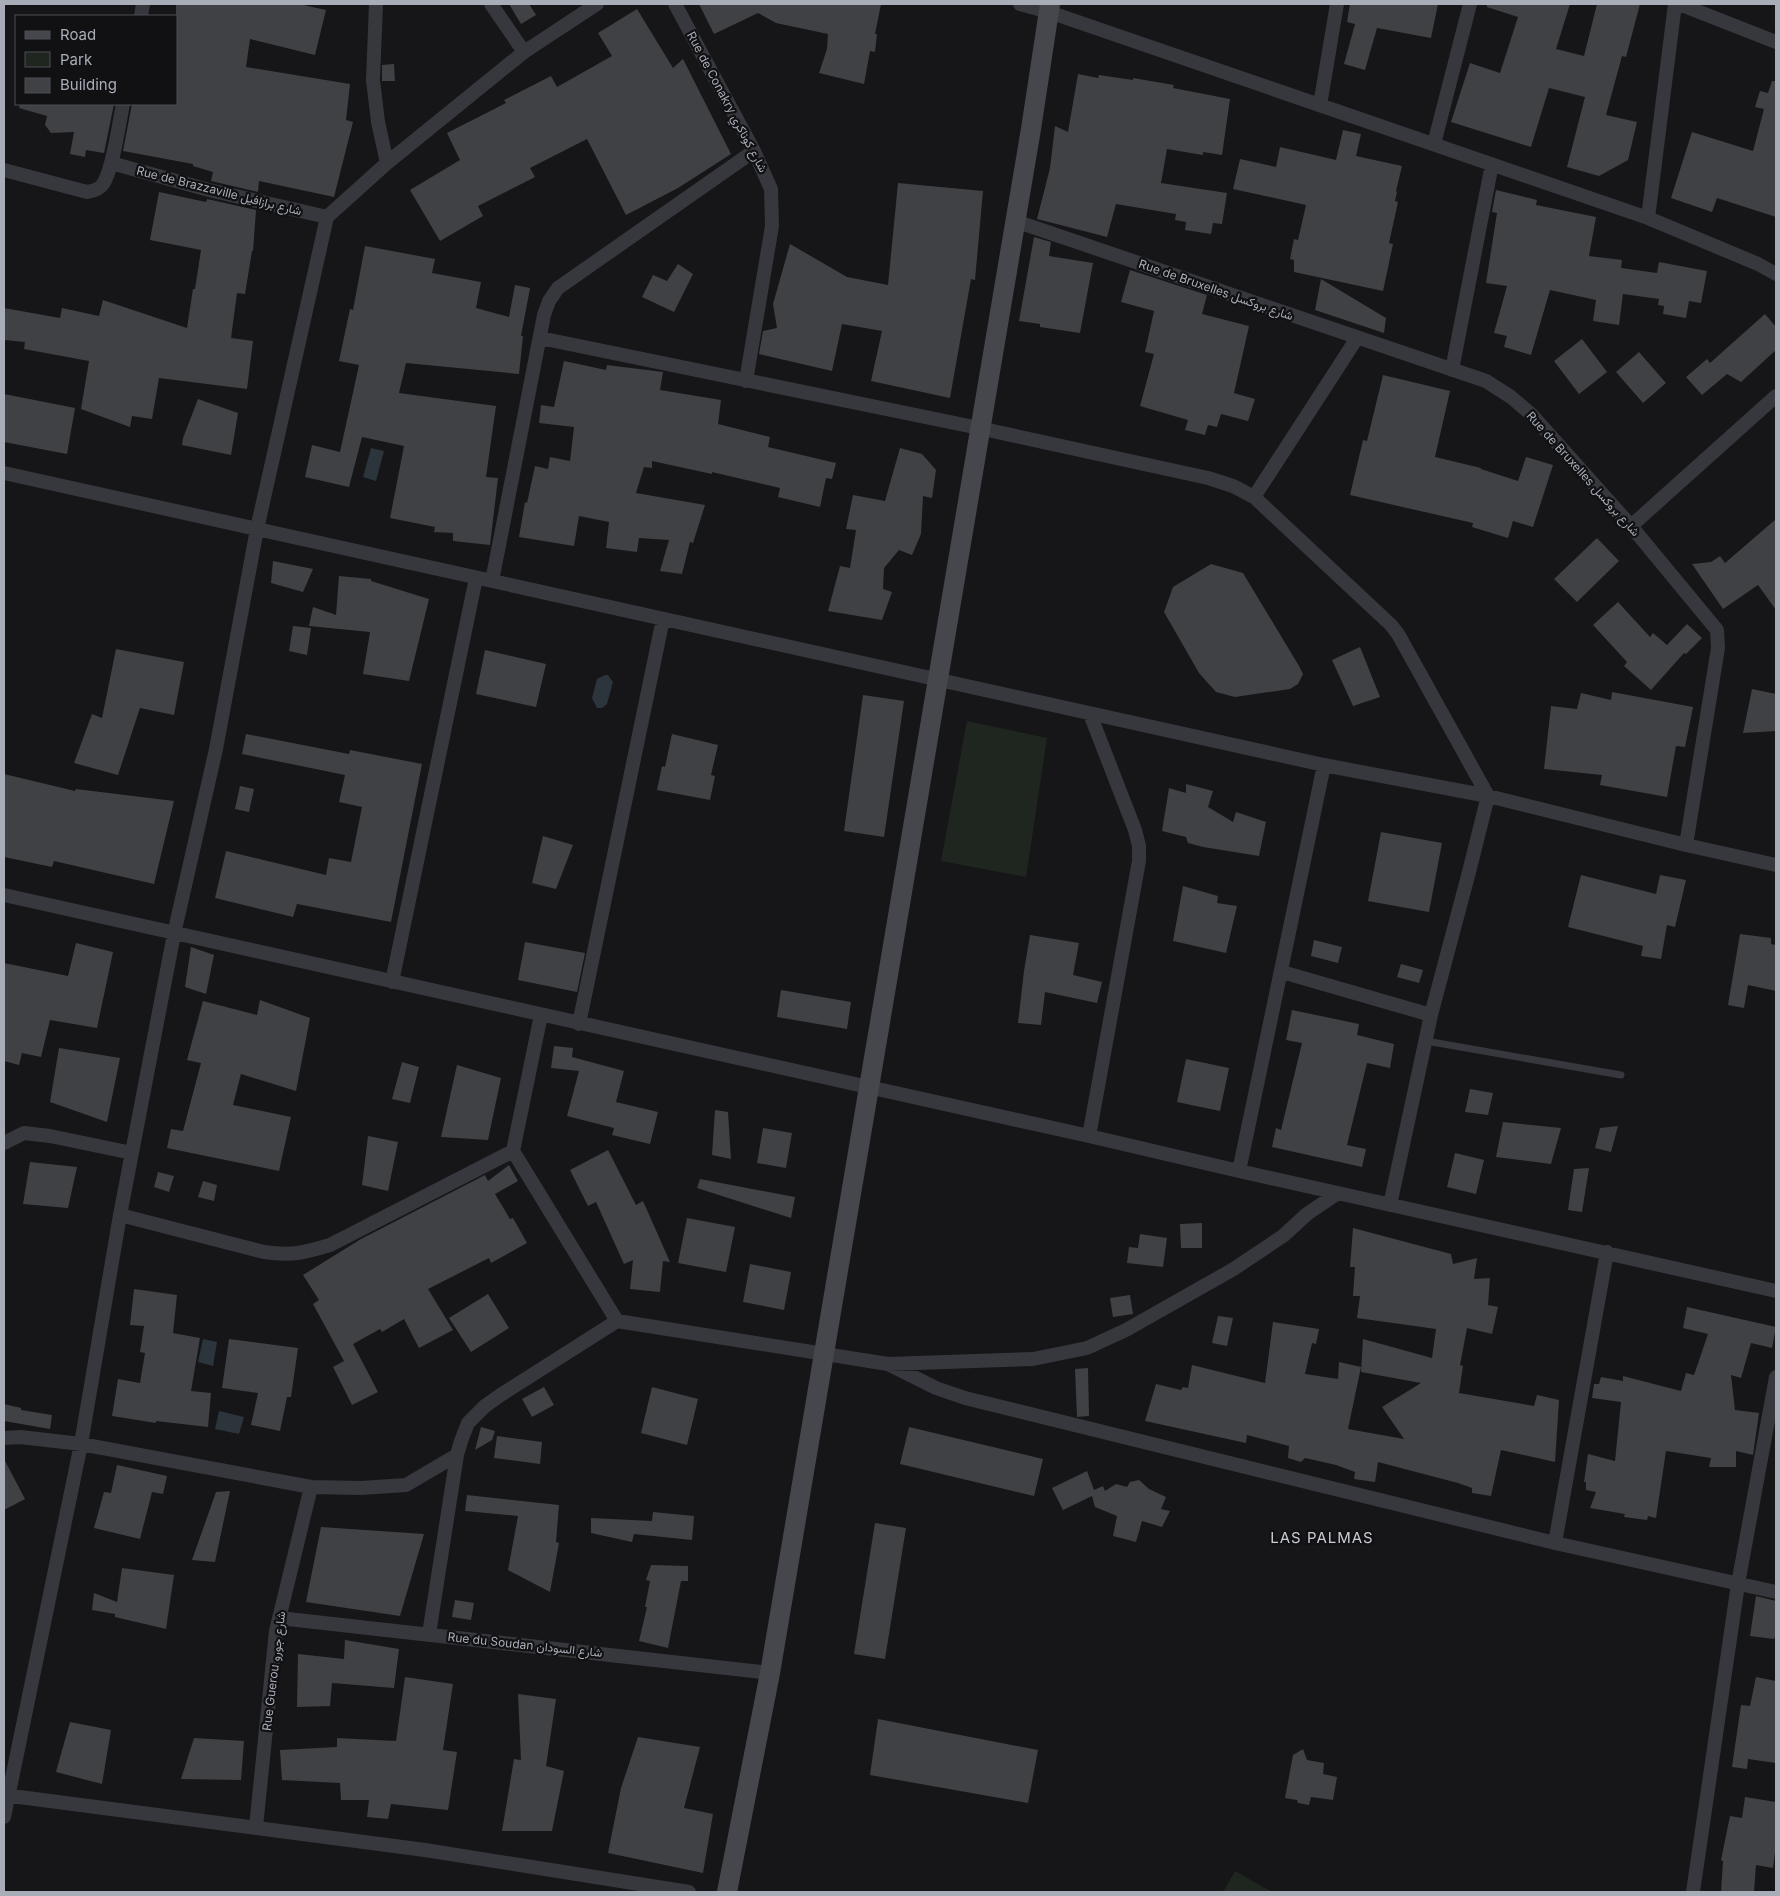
<svg xmlns="http://www.w3.org/2000/svg" width="1780" height="1896" font-family="Inter,Vazirmatn,sans-serif">
  <rect width="100%" height="100%" fill="#161618"/>
  <path fill="#1e261f" d="M967 721 1047 738 1026 877 941 861Z
    M1235 1871 1272 1892H1223Z"/>
  <path fill="#2c353c" d="M371 448 384 451 376 481 363 477Z
    M605 675H608L613 682 607 704 602 708H597L592 698 597 679Z
    M203 1339 217 1342 213 1366 198 1362Z
    M219 1411 244 1417 239 1434 215 1429Z"/>
  <path fill="#404145" d="M176 4H299L326 10 315 55 250 39 246 67 350 84 346 120 353 122 334 197 259 181 258 192 211 181 213 172 193 166V164L123 151 132 104H176Z
    M509 4H529L536 15 521 24Z
    M699 4H881L875 34H877L875 52 870 51 864 84 819 73 827 49 828 34 776 23 758 13 714 34Z
    M1350 4H1438L1431 38 1377 28 1365 70 1344 64 1355 24 1347 22Z
    M1487 4H1570L1556 49 1584 56 1597 4H1640L1626 57 1622 56 1606 115 1637 122 1628 160 1599 176 1567 167 1585 97 1549 88 1531 147 1451 122 1470 63 1500 73 1518 17 1487 7Z
    M637 9 673 68 683 59 731 154 678 188 626 215 587 139 530 168 535 177 478 206 483 216 440 241 410 190 460 160 447 133 506 103 504 100 551 76 557 87 612 56 598 33Z
    M394 64 395 81H382V65Z
    M1078 74 1098 78 1099 75 1133 80V78L1174 85 1173 88 1230 99 1222 155 1203 152V155L1167 149 1161 183 1227 193 1222 224 1213 223 1211 234 1185 230 1186 222 1175 220 1176 214 1116 204 1107 237 1037 219 1050 168 1055 126 1068 132Z
    M1772 81H1776V217L1717 198 1712 212 1671 198 1692 132 1753 151 1764 109 1755 107 1760 91 1768 93Z
    M20 104H114L104 153 86 150 85 157 70 154 74 132 51 133 45 125 47 116 19 108Z
    M1343 130 1361 134 1356 156 1402 166 1396 191 1397 192 1395 201 1398 202 1389 243 1393 244 1383 291 1294 272V260L1290 259 1294 239 1298 240 1306 205 1233 189 1240 159 1276 167 1280 147 1336 160Z
    M898 183 983 191 975 280 971 279 950 398 871 381 882 331 842 324 832 371 759 354 763 331 777 328 773 304 790 244 847 277 888 285Z
    M1496 190 1537 200 1536 205 1596 217 1589 256 1622 260 1621 268 1657 273 1659 262 1707 271 1701 303 1689 301 1686 318 1663 314 1664 306 1658 305 1659 299 1623 294 1619 325 1593 321 1596 300 1550 290 1531 355 1504 347 1507 336 1494 333 1507 286 1486 283 1497 213 1492 212Z
    M159 192 206 202 207 199 256 210 253 251H252L245 294 237 293 231 338 253 341 247 389 159 378 152 419 132 416 130 427 81 409 89 361 24 349 25 342 4 340V308L60 318 62 308 99 316 103 300 187 328 193 289H195L201 250 150 240Z
    M1034 237 1051 242 1049 256 1093 263 1080 333 1040 327V324L1019 321Z
    M365 246 435 259 432 273 481 282 476 308 509 317 515 285 530 288 521 336H523L519 374 406 363 399 393 496 406 486 477 498 478 490 545 453 541V533L434 532 435 527 390 518 404 446 362 437 349 487 305 477 312 445 340 452 359 365 339 361 350 309 353 310Z
    M678 264 693 274 674 312 642 297 653 275 667 281Z
    M1130 270 1207 295 1202 314 1249 326 1234 393 1255 399 1248 421 1221 414 1217 427 1208 425 1205 435 1185 430 1188 420 1140 406 1154 354 1145 352 1154 311 1121 302Z
    M1321 279 1386 318 1384 333 1315 310Z
    M1765 314 1776 327V350L1741 382 1727 374 1702 395 1686 377 1707 359 1710 363Z
    M1582 339 1607 372 1579 394 1554 361Z
    M1639 352 1666 383 1643 403 1616 372Z
    M564 361 606 370 607 365 663 372 660 390 721 400 718 424 770 437 768 447 836 463 832 479 826 478 820 507 778 497 780 488 712 472V474L652 461V468L644 467 636 493 705 505 693 543 690 542 682 574 660 571 669 540 639 538 637 552 606 548 609 522 579 516 574 546 519 537 525 502 527 503 535 466 548 469 550 457 570 461 574 427 539 423 541 405 554 407Z
    M1383 375 1450 391 1435 457 1481 468V469L1518 481 1526 457 1553 465 1533 527 1513 521 1508 538 1472 527 1473 523 1350 495 1363 440 1367 441Z
    M4 394 75 408 67 454 4 442Z
    M198 399 238 413 231 455 182 445 183 438Z
    M900 448 922 454 936 470 932 498 923 496 921 534 912 555 899 550 884 568 883 589 892 592 882 620 828 611 840 566 850 568 856 530 846 529 853 495 885 501Z
    M1776 519V610L1758 585 1723 609 1692 564 1711 562 1720 556 1725 563Z
    M1597 538 1619 561 1577 602 1554 579Z
    M273 561 313 569 303 592 271 583Z
    M1211 564 1243 573 1299 666 1303 674 1298 684 1290 689 1235 697 1216 692 1199 673 1164 612 1173 587Z
    M339 576 371 579V581L429 599 409 681 363 674 370 632 309 626 313 607 336 615Z
    M1618 602 1650 637 1653 633 1667 645 1687 624 1702 638 1686 654 1684 653 1651 690 1624 666 1627 662 1593 625Z
    M293 626 311 628 307 655 289 651Z
    M1360 647 1380 697 1353 706 1332 660Z
    M116 649 184 662 174 715 140 708 118 775 74 763 92 714 102 718Z
    M485 650 546 664 536 707 476 694Z
    M1752 689 1776 694V731L1743 733Z
    M1612 692 1693 707 1685 747 1676 746 1667 797 1600 785 1602 775 1544 769 1551 706 1577 709 1581 693 1611 700Z
    M863 695 904 701 884 837 844 831Z
    M246 734 349 754 350 750 422 764 391 922 297 904 293 917 215 898 226 851 326 875 329 858 351 862 362 807 339 802 345 775 242 754Z
    M672 734 718 745 711 775 715 776 710 800 657 790 662 766 665 767Z
    M4 774 75 791 76 789 174 801 154 884 54 861 52 867 4 857Z
    M1186 784 1213 791 1208 807 1233 822 1236 812 1266 822 1259 856 1203 847 1188 843 1186 837 1162 831 1169 788 1186 793Z
    M240 786 254 789 249 812 235 809Z
    M1381 832 1442 843 1429 912 1368 901Z
    M543 836 573 845 556 889 532 883Z
    M1581 875 1656 894 1660 875 1686 880 1675 927 1667 925 1661 959 1641 956 1643 946 1568 927Z
    M1183 886 1218 896 1217 903 1237 906 1226 953 1173 941Z
    M1740 934 1771 938V944L1776 945V991L1748 985 1744 1008 1728 1005Z
    M1030 935 1079 943 1073 975 1102 982 1097 1003 1045 992 1041 1025 1018 1023 1024 971Z
    M1314 940 1342 947 1338 963 1311 956Z
    M525 942 585 953 577 992 518 980Z
    M76 943 113 952 97 1028 50 1020 41 1057 22 1053 19 1065 4 1061V963L68 976Z
    M191 947 214 955 206 994 185 987Z
    M1401 964 1423 970 1419 983 1397 977Z
    M781 990 851 1002 847 1029 777 1017Z
    M260 1000 310 1018 296 1091 241 1074 233 1105 291 1117 279 1171 167 1148 171 1129 183 1131 201 1063 187 1060 203 1001 257 1015Z
    M1292 1010 1359 1024 1357 1035 1394 1044 1390 1068 1367 1063 1347 1145 1366 1149 1362 1167 1272 1147 1276 1128 1281 1130 1302 1043 1286 1040Z
    M554 1046 573 1048 572 1057 624 1071 616 1102 658 1112 650 1144 612 1135 614 1128 567 1116 579 1071 551 1068Z
    M59 1048 120 1058 107 1122 50 1102Z
    M1186 1059 1229 1068 1220 1111 1177 1102Z
    M402 1062 419 1067 410 1103 392 1099Z
    M457 1065 501 1078 488 1140 441 1137Z
    M1470 1089 1493 1093 1488 1115 1465 1112Z
    M715 1110 728 1112 731 1159 712 1155Z
    M1503 1122 1561 1128 1551 1164 1496 1157Z
    M1618 1126 1611 1152 1595 1148 1600 1128Z
    M763 1128 792 1133 786 1168 757 1163Z
    M368 1136 398 1142 388 1191 362 1185Z
    M608 1150 636 1205 643 1201 670 1262 663 1261 660 1292 630 1289 633 1260 624 1264 596 1202 588 1206 570 1170Z
    M1455 1153 1484 1160 1476 1194 1447 1187Z
    M30 1162 77 1167 68 1208 23 1204Z
    M509 1165 518 1181 495 1194 510 1219 513 1218 527 1243 491 1263 489 1258 428 1289 453 1330 419 1348 404 1319 382 1332 380 1329 353 1344 378 1392 352 1405 333 1367 344 1361 313 1304 319 1300 303 1275 361 1239 485 1175 488 1181Z
    M1589 1168 1582 1212 1568 1210 1574 1169Z
    M158 1172 174 1176 169 1192 154 1187Z
    M700 1179 795 1197 791 1218 697 1188Z
    M203 1181 217 1185 214 1201 198 1197Z
    M687 1218 735 1227 726 1272 678 1263Z
    M1202 1223V1248H1181L1180 1224Z
    M1353 1228 1451 1254 1453 1264 1477 1258 1474 1279 1490 1278 1488 1305 1498 1307 1492 1334 1467 1328 1460 1365 1463 1366 1459 1393 1534 1406 1537 1395 1559 1400 1555 1462 1501 1450 1491 1496 1472 1493V1488L1458 1483 1378 1462 1375 1482 1354 1479 1355 1472 1336 1465 1305 1458 1301 1462 1288 1458 1289 1446 1247 1435 1246 1443 1145 1421 1156 1384 1181 1390 1183 1387 1188 1388 1192 1365 1265 1383 1273 1322 1319 1329 1316 1344 1312 1343 1305 1374 1338 1379 1339 1362 1361 1367 1348 1429 1404 1439 1382 1407 1421 1383 1361 1372 1363 1339 1432 1358 1436 1329 1357 1318 1360 1296H1353L1355 1267H1350Z
    M1140 1234 1167 1238 1163 1267 1127 1263 1129 1247 1138 1248Z
    M750 1264 791 1272 784 1310 743 1302Z
    M134 1289 177 1295 173 1333 200 1338 191 1391 211 1393 208 1427 156 1421V1423L112 1416 118 1379 140 1383 145 1353 140 1352 144 1326 130 1325Z
    M488 1294 509 1328 471 1352 449 1318Z
    M1130 1295 1133 1314 1113 1317 1110 1298Z
    M1687 1307 1776 1327 1772 1348 1751 1343 1741 1378 1731 1375 1735 1410 1759 1413 1753 1455 1736 1451V1467H1709L1711 1458 1666 1451 1656 1518 1648 1516 1647 1520 1624 1517 1625 1514 1590 1508 1596 1492 1586 1490V1482H1584L1588 1454 1615 1461 1621 1402 1592 1398 1594 1384H1599L1601 1377 1623 1381V1376L1681 1391 1686 1373 1694 1375 1708 1334 1683 1328Z
    M1218 1316 1233 1318 1227 1346 1212 1343Z
    M229 1339 298 1348 291 1397H287L280 1431 251 1425 258 1393 222 1388Z
    M1088 1368 1089 1416 1077 1417 1075 1369Z
    M544 1387 554 1405 532 1417 522 1399Z
    M652 1387 698 1399 687 1445 641 1433Z
    M4 1404 21 1408V1410L52 1415 50 1429 4 1421Z
    M481 1427 495 1431 492 1440 475 1450Z
    M909 1427 1043 1459 1034 1496 900 1464Z
    M497 1436 542 1442 540 1464 494 1458Z
    M4 1459 25 1499 4 1510Z
    M117 1465 167 1476 163 1494 152 1492 140 1539 94 1528 104 1492 111 1493Z
    M1087 1471 1094 1490 1103 1486 1105 1491 1116 1484 1127 1487 1130 1482 1139 1480 1149 1489 1166 1497 1161 1509 1170 1511 1162 1527 1142 1521 1136 1542 1113 1536 1117 1516 1095 1507 1092 1496 1063 1510 1052 1488Z
    M230 1491 215 1562 192 1560 216 1492Z
    M467 1495 559 1505 556 1542 559 1543 550 1592 508 1570 518 1516 465 1511Z
    M653 1512 694 1516 692 1540 634 1534 632 1542 591 1533V1518L652 1521Z
    M875 1523 906 1528 885 1659 854 1654Z
    M321 1527 424 1534 400 1616 306 1602Z
    M651 1565 688 1566V1581H681L668 1648 639 1641 647 1607H645L650 1581 646 1580Z
    M122 1568 174 1575 166 1629 115 1617V1614L92 1610 94 1593 117 1602Z
    M1756 1596 1776 1601V1634L1774 1639 1750 1636Z
    M455 1600 474 1603 471 1620 452 1617Z
    M345 1640 399 1649 394 1688 332 1683 330 1706 297 1707 298 1654 344 1659Z
    M405 1677 453 1684 443 1750 457 1752 448 1810 391 1804 388 1819 367 1817 369 1800H341L340 1783 282 1780 280 1750 337 1747V1738L396 1741Z
    M1756 1677 1776 1681V1763L1748 1759 1747 1769 1732 1767 1741 1705 1750 1706Z
    M518 1694 556 1699 546 1766 564 1771 552 1831H502L514 1759 521 1760Z
    M878 1719 1038 1750 1028 1803 870 1775Z
    M70 1722 111 1730 102 1784 56 1772Z
    M638 1737 700 1747 684 1808 713 1814 703 1873 608 1853 621 1788Z
    M194 1738 244 1741 241 1780 181 1779Z
    M1303 1749 1307 1760 1324 1763 1323 1774 1337 1777 1333 1800 1311 1797 1309 1805 1298 1803 1297 1800 1285 1798 1293 1755Z
    M1745 1797 1776 1802V1844L1773 1868 1756 1865 1754 1892H1721L1723 1861 1721 1860 1730 1816 1742 1818Z"/>
  <g fill="none" stroke-linecap="round" stroke-linejoin="round">
    <path stroke="#37383d" stroke-width="7" d="M1426 1041 1621 1075"/>
    <path stroke="#37383d" stroke-width="14" d="M376 4 373 80 378 122 387 163
      M491 4 524 52
      M675 4 754 151 771 189 772 226 746 381
      M1020 4 1049 12 1648 218 1758 264 1776 274
      M1679 4 1776 42
      M141 16 143 4
      M1320 105 1337 4
      M1434 144 1470 4
      M111 163 209 190 327 217
      M4 170 87 192C93 191 100 189 103 184 113 169 119 123 123 104
      M1648 218 1675 4
      M1015 221 1486 381 1511 397 1531 414 1631 526 1717 630 1718 648 1686 845
      M540 338 979 428 1208 478 1233 486 1254 497 1391 625 1398 634 1488 796 1469 872 1431 1015 1390 1205
      M1452 370 1492 164
      M4 473 1324 765 1488 796 1686 845 1776 865
      M1254 497 1357 338
      M1631 526 1776 396
      M492 581 544 315 549 301 558 288 754 151
      M4 895 1089 1136 1239 1171 1776 1291
      M1282 972 1431 1015
      M392 982 476 578
      M541 1015 513 1151 617 1321
      M579 1024 663 619
      M1089 1136 1139 861V846L1135 830 1090 714
      M4 1143 24 1133 50 1136 132 1153
      M1239 1171 1324 765
      M120 1215 264 1252C292 1256 303 1253 330 1245L513 1151
      M890 1365 936 1388 965 1398 1555 1543 1776 1592
      M4 1438 20 1437 81 1444 311 1487 361 1488 406 1485 457 1455
      M1555 1543 1607 1252
      M279 1618 770 1673
      M429 1634 457 1455 461 1441 468 1423 485 1406 502 1394 617 1321 888 1364 1033 1359 1087 1348 1126 1330 1232 1270 1283 1236 1307 1214 1338 1193
      M4 1795 425 1850 689 1892
      M4 1817 81 1444 120 1215 174 934 216 749 257 529 327 217 387 163 524 52 597 4
      M256 1827 276 1631 311 1487
      M1693 1892 1738 1584 1776 1377"/>
    <path stroke="#45474d" stroke-width="20" d="M727 1892 770 1673 1031 129 1050 4"/>
  </g>
  <g text-anchor="middle" stroke-width="4.5" stroke-linejoin="round" paint-order="stroke">
    <g font-size="12" fill="#a8adb8" stroke="#111113">
      <text transform="translate(727 102) rotate(62)" y="4">Rue de Conakry شارع كوناكري</text>
      <text transform="translate(219 191) rotate(14)" y="4">Rue de Brazzaville شارع برازافيل</text>
      <text transform="translate(1216 290) rotate(19)" y="4">Rue de Bruxelles شارع بروكسل</text>
      <text transform="translate(1583 474) rotate(48)" y="4">Rue de Bruxelles شارع بروكسل</text>
      <text transform="translate(525 1645) rotate(6)" y="4">Rue du Soudan شارع السودان</text>
      <text transform="translate(274 1671) rotate(-83)" y="4">Rue Guerou شارع جورو</text>
    </g>
    <g font-size="15" letter-spacing="1" fill="#c9ccd4" stroke="#111113">
      <text x="1322" y="1543">LAS PALMAS</text>
    </g>
  </g>
  <rect width="1780" height="1896" fill="none" stroke="#a8adb8" stroke-width="10"/>
  <rect x="15" y="15" width="162" height="90" fill="#111113" stroke="#4d4f55"/>
  <rect x="25" y="31" width="25" height="8" fill="#45474d" stroke="#4d4f55"/>
  <text x="60" y="40" font-size="15" fill="#a8adb8">Road</text>
  <rect x="25" y="52" width="25" height="15" fill="#1e261f" stroke="#4d4f55"/>
  <text x="60" y="65" font-size="15" fill="#a8adb8">Park</text>
  <rect x="25" y="78" width="25" height="15" fill="#404145" stroke="#4d4f55"/>
  <text x="60" y="90" font-size="15" fill="#a8adb8">Building</text>
</svg>
